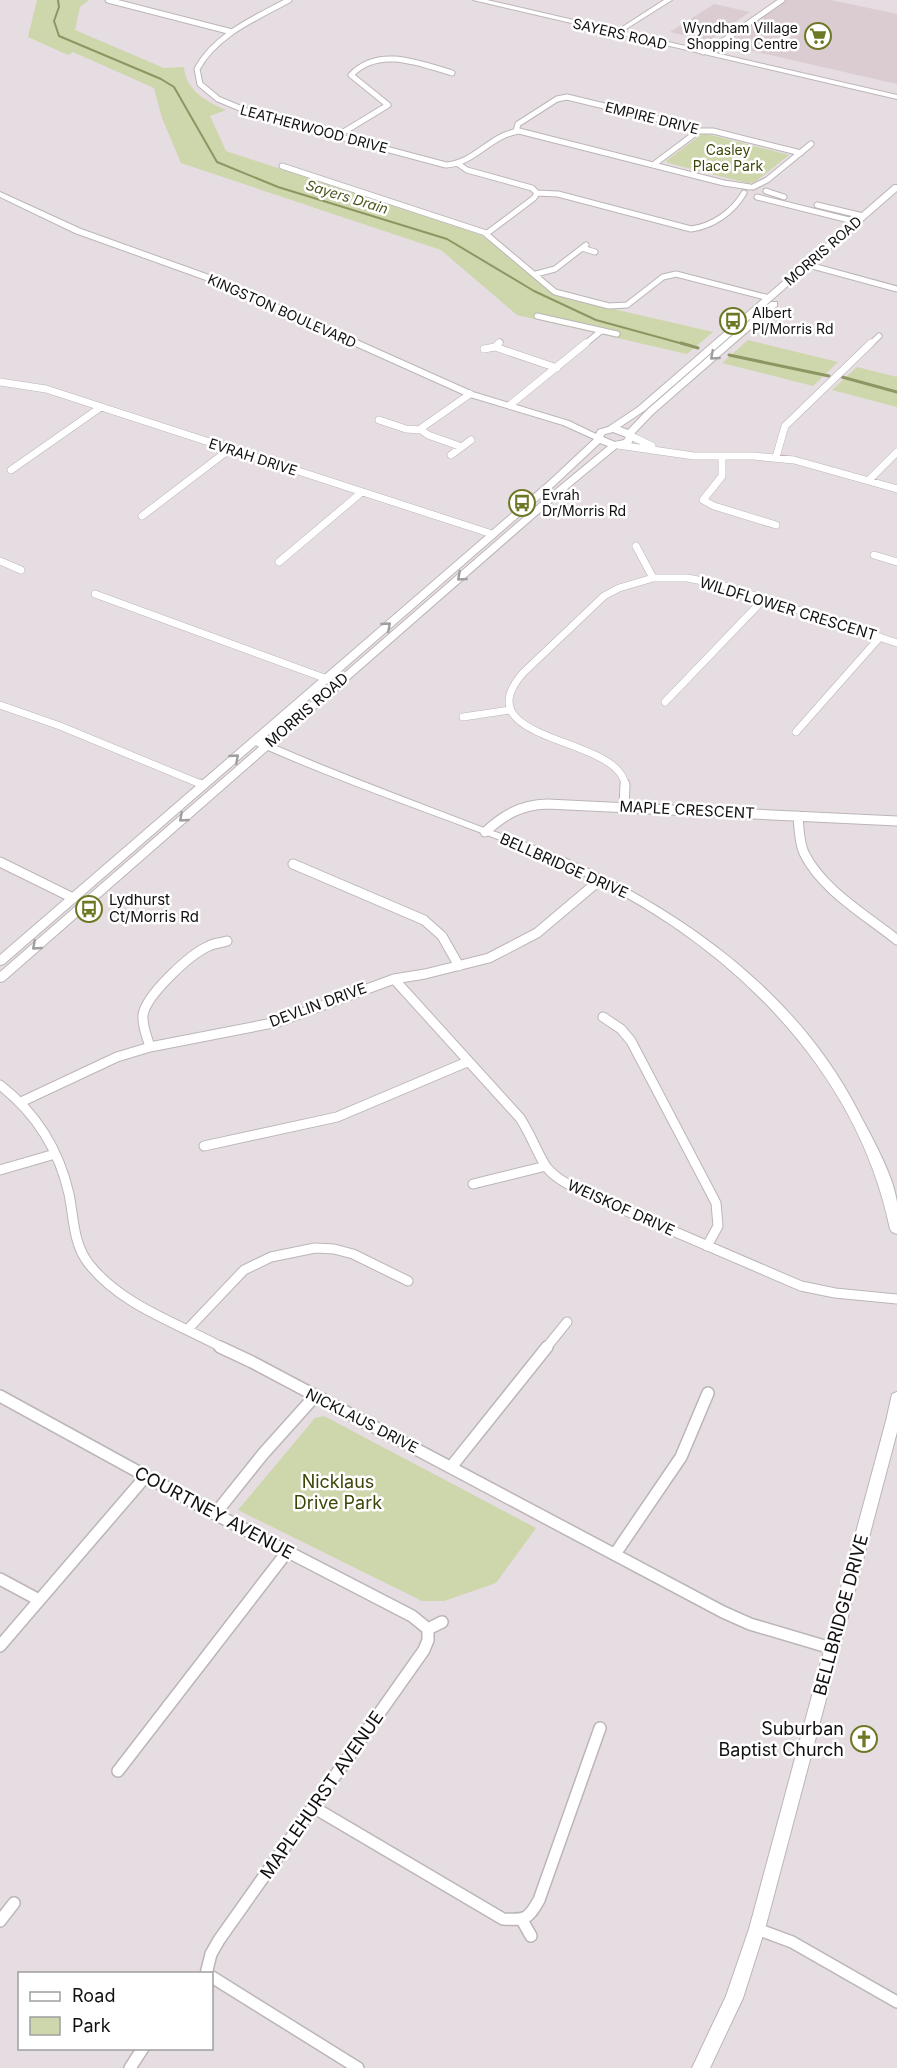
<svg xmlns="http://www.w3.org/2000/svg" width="897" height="2068" font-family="Inter,sans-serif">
  <rect width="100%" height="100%" fill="#e5dde1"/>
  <path fill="#dbccd2" d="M785 0H831L897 14V84L726 45Z
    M714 4 750 12 708 41 670 32Z"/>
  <path fill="#ced6ab" d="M37 0H89L80 7 75 30 164 68 184 67C185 90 207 102 226 110L210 116 226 151 481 235 561 297 713 332 687 354 517 315 441 250 181 163 162 118 154 88 73 52 68 55 28 37Z
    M702 134H707L789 155 755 182 747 183 668 163 666 161Z
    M748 340 838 362 813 386 722 363Z
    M857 367 897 377V407L832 390Z
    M324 1416 536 1528 496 1583 444 1601H422L238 1510 315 1418Z"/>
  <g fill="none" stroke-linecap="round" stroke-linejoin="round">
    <path stroke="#8d9663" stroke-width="2" d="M58 0 59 7 54 21 59 36 161 79 174 87 217 162 278 187 447 239 534 291 596 320 687 345"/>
    <path stroke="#8d9663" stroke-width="3" d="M681 343 698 348
      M729 355 829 376
      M842 377 897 392"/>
    <defs>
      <path id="minor-far3" d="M108 0 232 32
        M289 0C256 18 216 34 197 69L200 84 218 99 254 114 446 165C475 163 490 135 519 131L724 183 750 187
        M703 52 713 48 782 0
        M516 131 518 124 557 99 567 97 691 127 695 131H713L801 153
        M337 136 388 105 351 75C378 46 419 63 452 73
        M457 163 467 170 532 188 537 193 558 194 691 229C713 226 733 212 744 193
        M653 165 693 135 695 131
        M282 166 486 233
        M753 187 767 180 811 144
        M766 191 784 197
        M537 193 534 198 486 234 555 292 609 306 627 305 663 277 676 274 769 298
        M757 197 857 222
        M817 205 863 216
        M582 248 595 252
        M816 267 897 289
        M536 274 555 269 586 245
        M537 316 617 334
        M497 345 500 342
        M584 345 601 331
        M870 345 879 336"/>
      <path id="minor-far2" d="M495 347 557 368
        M484 349 495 347 499 343
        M0 382 46 389 492 534
        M510 405 586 343
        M379 420 406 429 421 430
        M631 436 652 446
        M618 445 694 456H753L794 460 897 489
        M459 446 428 435 420 429 470 394
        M451 455 471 440
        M776 457 785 426 871 343
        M722 458V476L703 500 714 506 776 525
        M11 470 101 407
        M869 480 897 452
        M142 516 230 449
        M636 546 653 578
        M874 555 897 562
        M0 561 21 570
        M279 562 362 492
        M95 594 327 679
        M665 702 764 599
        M0 705 60 726 203 785
        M463 717 510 710
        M796 732 880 637
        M625 785C620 736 462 743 523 673L604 596 619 588 653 578H687L719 584 897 643"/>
      <path id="minor-far1" d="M200 784 203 785
        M624 807 625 784
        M798 816C799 828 799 842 804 853 822 890 866 915 897 940
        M485 832C504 815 520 805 547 804L897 821
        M0 862 73 898
        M293 864 424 920 442 936 459 966
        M394 979 520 1118C530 1133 536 1150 545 1165 553 1177 568 1184 580 1191L801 1286 835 1293 897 1299
        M603 1017 621 1029 631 1041 716 1203 718 1226 707 1246
        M150 1047C147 1036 142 1027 143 1015 146 995 190 954 209 946 214 943 221 943 227 941
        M0 1085C36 1113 59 1150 69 1194 74 1218 73 1244 89 1264 122 1306 178 1323 223 1348
        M21 1102 117 1057 150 1047 278 1022 394 979 425 974 489 958 537 933 601 879
        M204 1146 337 1117 467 1062
        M0 1170 55 1154
        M473 1184 546 1166
        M188 1329 244 1270 271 1257 315 1248 334 1249 353 1254 408 1281
        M546 1348 567 1322"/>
      <path id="minor" d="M220 1347 252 1362 723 1612 750 1624 831 1648
        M0 1396 215 1514 412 1616 428 1629
        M451 1467 547 1347
        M215 1514 263 1454 315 1396
        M615 1554 681 1457 708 1393
        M0 1579 39 1600
        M0 1646 146 1476
        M118 1771 287 1552
        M313 1807 503 1919C525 1920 528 1920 539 1900L600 1728
        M522 1920 531 1936
        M0 1921 14 1903
        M757 1929 792 1942 897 2002
        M206 1974 211 1954 219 1940 424 1650 428 1640V1629L442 1622
        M212 1977 358 2068
        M130 2068 143 2048"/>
      <path id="tertiary" d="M664 0H672L618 34 613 33Z
        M894 185H897V191L644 411 620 427 628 430 647 410 771 302H777V306L653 414 634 434 635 436 631 444 618 447 561 494 274 745C343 775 414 801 484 828 513 838 542 848 569 860 686 913 798 994 858 1111 871 1136 893 1174 897 1202 897 1212 897 1224 897 1234L892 1232 890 1229C855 1059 714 930 559 864 463 823 363 792 268 750L4 981 0 982V972L259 747 256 745 4 964 0 965V955L548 482 594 439 563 425 467 396 217 284 75 233 0 197V192L81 229 223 280 473 392 569 421 596 434 598 430 608 427 638 407ZM613 432 626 437 624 440 615 442 603 437 605 434ZM600 443 608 446 555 490 265 742 262 740 554 486Z
        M897 1392V1432L765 1929 743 1998 710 2068H692L726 1996 749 1929 886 1421 892 1394Z"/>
      <path id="secondary" d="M473 0H487L897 95V99Z"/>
    </defs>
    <use href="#minor-far3" stroke="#bcb5b8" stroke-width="7"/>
    <use href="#minor-far2" stroke="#bcb5b8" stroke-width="8"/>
    <use href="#minor-far1" stroke="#bcb5b8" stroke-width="11"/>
    <use href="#minor" stroke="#bcb5b8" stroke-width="14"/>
    <use href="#tertiary" stroke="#bcb5b8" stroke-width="2"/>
    <use href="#secondary" stroke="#bcb5b8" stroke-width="2"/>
    <use href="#minor-far3" stroke="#fff" stroke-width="5"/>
    <use href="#minor-far2" stroke="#fff" stroke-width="7"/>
    <use href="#minor-far1" stroke="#fff" stroke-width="9"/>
    <use href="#minor" stroke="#fff" stroke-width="11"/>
    <use href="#tertiary" fill="#fff" fill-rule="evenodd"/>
    <use href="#secondary" fill="#fff" fill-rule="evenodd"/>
  </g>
  <defs><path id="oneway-chevron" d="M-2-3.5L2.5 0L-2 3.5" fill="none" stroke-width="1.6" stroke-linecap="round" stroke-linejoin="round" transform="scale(1.5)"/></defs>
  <g stroke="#a09fa0">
    <use href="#oneway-chevron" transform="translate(714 356) rotate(139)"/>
    <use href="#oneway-chevron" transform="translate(461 577) rotate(139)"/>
    <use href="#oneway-chevron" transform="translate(387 626) rotate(-41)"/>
    <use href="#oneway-chevron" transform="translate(235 758) rotate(-41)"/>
    <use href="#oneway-chevron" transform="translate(183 818) rotate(139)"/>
    <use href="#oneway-chevron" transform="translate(36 946) rotate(139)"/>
  </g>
  <defs>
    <symbol id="supermarket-ring" viewBox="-11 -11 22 22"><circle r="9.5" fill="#fff" stroke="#6e7824" stroke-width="1.5"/><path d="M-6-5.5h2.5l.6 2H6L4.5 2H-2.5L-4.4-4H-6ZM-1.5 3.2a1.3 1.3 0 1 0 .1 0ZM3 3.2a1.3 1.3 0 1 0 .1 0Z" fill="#6e7824"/></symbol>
    <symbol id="bus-ring" viewBox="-11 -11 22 22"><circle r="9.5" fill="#fff" stroke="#6e7824" stroke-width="1.5"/><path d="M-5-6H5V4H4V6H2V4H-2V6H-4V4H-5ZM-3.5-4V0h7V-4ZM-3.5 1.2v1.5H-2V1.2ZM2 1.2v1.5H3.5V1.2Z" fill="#6e7824"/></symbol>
    <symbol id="church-ring" viewBox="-11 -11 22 22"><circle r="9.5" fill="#fff" stroke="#6e7824" stroke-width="1.5"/><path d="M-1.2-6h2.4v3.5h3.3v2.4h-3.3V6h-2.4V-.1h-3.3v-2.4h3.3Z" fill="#6e7824"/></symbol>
  </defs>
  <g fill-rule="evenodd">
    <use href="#supermarket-ring" x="803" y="21" width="30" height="30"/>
    <use href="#bus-ring" x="718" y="306" width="30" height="30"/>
    <use href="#bus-ring" x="507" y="488" width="30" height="30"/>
    <use href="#bus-ring" x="74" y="894" width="30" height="30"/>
    <use href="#church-ring" x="849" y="1724" width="30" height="30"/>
  </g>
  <g text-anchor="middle" stroke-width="5" stroke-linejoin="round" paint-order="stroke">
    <g font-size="14" fill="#121011" stroke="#fff" text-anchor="start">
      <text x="798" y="33" text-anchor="end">Wyndham Village<tspan x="798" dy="16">Shopping Centre</tspan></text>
      <text x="752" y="318">Albert<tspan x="752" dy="16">Pl/Morris Rd</tspan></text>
      <text x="542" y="500">Evrah<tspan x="542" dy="16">Dr/Morris Rd</tspan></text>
    </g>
    <g font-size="14" fill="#121011" stroke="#fff">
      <text transform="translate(620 34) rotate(13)" y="5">SAYERS ROAD</text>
      <text transform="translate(652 118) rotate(14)" y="5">EMPIRE DRIVE</text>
      <text transform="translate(314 129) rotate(15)" y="5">LEATHERWOOD DRIVE</text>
      <text transform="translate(823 251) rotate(-41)" y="5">MORRIS ROAD</text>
      <text transform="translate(282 311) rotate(24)" y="5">KINGSTON BOULEVARD</text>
      <text transform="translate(253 457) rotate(18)" y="5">EVRAH DRIVE</text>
    </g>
    <g font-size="14" fill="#3e4506" stroke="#fff">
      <text x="728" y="155">Casley<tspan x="728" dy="16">Place Park</tspan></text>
    </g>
    <g font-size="14" font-style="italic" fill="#4e551b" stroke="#fff">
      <text transform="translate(347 197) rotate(17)" y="5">Sayers Drain</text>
    </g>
    <g font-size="15" fill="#121011" stroke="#fff">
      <text transform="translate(788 609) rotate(17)" y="5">WILDFLOWER CRESCENT</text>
      <text transform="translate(307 710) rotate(-41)" y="5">MORRIS ROAD</text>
      <text transform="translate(687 810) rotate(3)" y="5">MAPLE CRESCENT</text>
      <text transform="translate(564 866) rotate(24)" y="5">BELLBRIDGE DRIVE</text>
      <text transform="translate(318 1005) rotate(-20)" y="5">DEVLIN DRIVE</text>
      <text transform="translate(621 1208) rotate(24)" y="5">WEISKOF DRIVE</text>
      <text transform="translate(362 1421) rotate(27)" y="5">NICKLAUS DRIVE</text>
    </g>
    <g font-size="15" fill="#121011" stroke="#fff" text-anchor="start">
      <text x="109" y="905">Lydhurst<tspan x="109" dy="17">Ct/Morris Rd</tspan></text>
    </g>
    <g font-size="18" fill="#3e4506" stroke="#fff">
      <text x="338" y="1488">Nicklaus<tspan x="338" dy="21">Drive Park</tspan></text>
    </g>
    <g font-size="18" fill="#121011" stroke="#fff">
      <text transform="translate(214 1513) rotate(28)" y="6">COURTNEY AVENUE</text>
      <text transform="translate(841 1615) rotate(-75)" y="6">BELLBRIDGE DRIVE</text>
      <text transform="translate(322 1795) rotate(-55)" y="6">MAPLEHURST AVENUE</text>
    </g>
    <g font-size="18" fill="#121011" stroke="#fff" text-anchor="end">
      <text x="844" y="1735">Suburban<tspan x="844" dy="21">Baptist Church</tspan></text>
    </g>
  </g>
  <rect x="18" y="1972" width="195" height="78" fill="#ffffff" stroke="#a09fa0" stroke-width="1.5"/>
  <rect x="30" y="1992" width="30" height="9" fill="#ffffff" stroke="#a09fa0" stroke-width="1.5"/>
  <text x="72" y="2002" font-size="18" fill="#121011">Road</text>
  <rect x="30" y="2017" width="30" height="18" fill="#ced6ab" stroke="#a09fa0" stroke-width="1.5"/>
  <text x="72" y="2032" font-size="18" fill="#121011">Park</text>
</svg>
